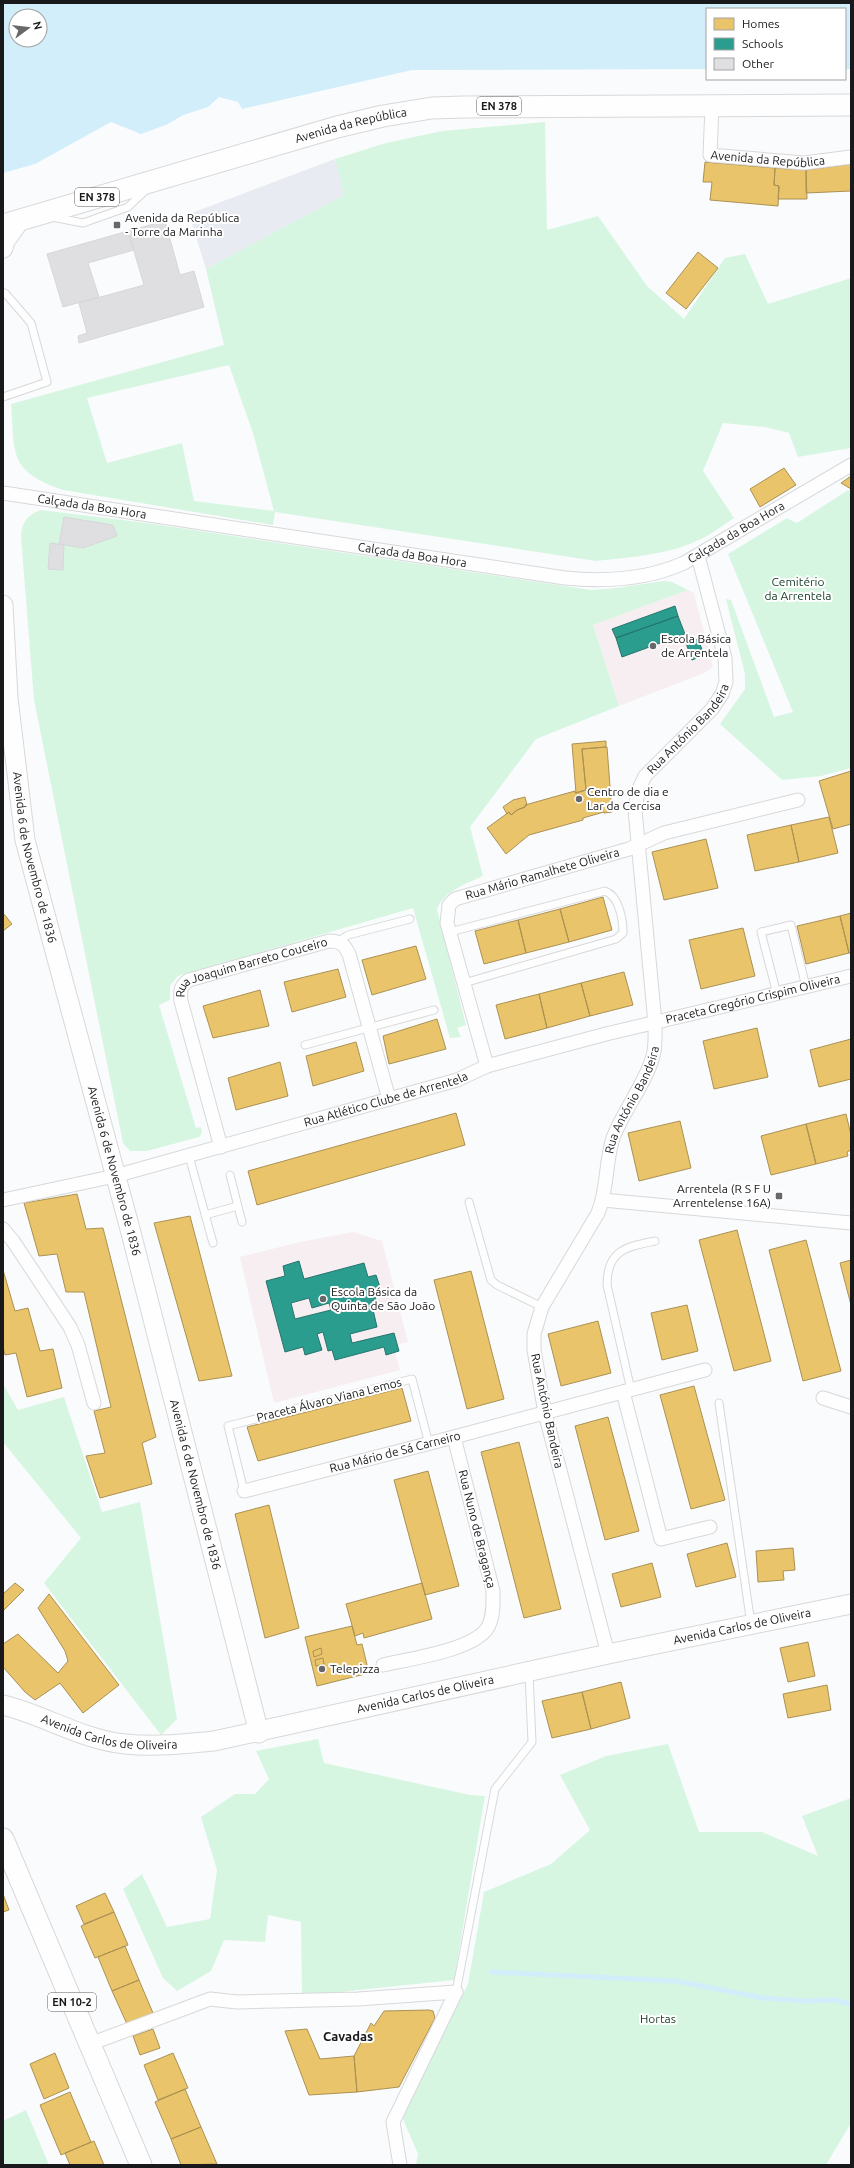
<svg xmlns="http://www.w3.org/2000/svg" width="854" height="2168" font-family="Ubuntu,sans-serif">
  <rect width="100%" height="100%" fill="#fafbfd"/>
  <path fill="#e9ebf2" d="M335 159 345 195 206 269 189 214Z"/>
  <path fill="#f6eef1" d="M688 590 694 593 713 667 704 673 619 706 593 625Z
    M353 1232 382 1241 408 1342 393 1346 400 1370 274 1403 240 1257 300 1242Z"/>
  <path fill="#d7f6e2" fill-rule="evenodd" d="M545 122 547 230 598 216 647 286 684 319 725 258 745 254 768 304 851 278V448L798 457 789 433 765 427 723 423 703 471 734 518C723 525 712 534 701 539 668 555 632 557 596 561L275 512 273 525 63 490C8 471 15 454 11 404L224 345 206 269 344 195 335 159 386 143 442 131ZM229 365 253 433 274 511 194 501 182 443 107 463 87 398Z
    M848 490 851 492V768L821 776 782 780 720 724 745 689V674L726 599 731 600 774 717 793 712 728 554 787 518 797 523Z
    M41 510 147 523 591 590 617 588 663 581 672 582 688 590 593 625 619 706 536 739 470 827 483 876C466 884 444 891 437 909L466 1025 457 1028 461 1037 450 1038 413 908 178 976 170 986V1000L159 1005 196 1128 201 1127 202 1133 199 1137 147 1151H130L123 1143 34 700 21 537C22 522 27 515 41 510Z
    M3 1384 18 1410 64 1397 102 1512 140 1502 177 1719 161 1735 44 1583 81 1538 3 1442Z
    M318 1739 324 1763 470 1795 485 1796 454 1980 302 1996 301 1922 268 1915 265 1942 224 1940 211 1971 177 1991 163 1978 123 1889 142 1874 167 1927 210 1919 217 1870 201 1817 235 1794H255L269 1779 256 1751Z
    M668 1744 699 1832H762L818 1856 802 1816 851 1798V2123L826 2165H416L418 2154 402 2117 468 1984 484 1892 551 1864 590 1830 560 1775 606 1756Z
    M26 2110 49 2165H3V2121Z"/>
  <path fill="#d1eefa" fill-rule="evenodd" d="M3 3H851V69H845V9H707V69L412 70 242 109 238 102 219 97 208 107 183 115 168 124 141 134 111 122 35 164 3 173ZM16 16H40V40H16Z"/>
  <path fill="#e9c46a" stroke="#ab9152" d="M705 162 775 168 774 185 779 186 778 206 710 200 712 182H703Z
    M851 164V191L806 193V170Z
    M775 168 806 170 807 199H778L779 186 774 185Z
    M698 252 718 268 686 309 666 293Z
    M784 468 796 485 760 507 750 489Z
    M851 476V489L841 483Z
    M606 741V747L582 749 586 790 576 793 572 744Z
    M607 747 612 812 604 813V812L583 818V820L529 835 506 854 487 828 509 812 511 815 517 810 525 807V805L575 791V793L586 790 582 749Z
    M851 771V824L833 829 819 781Z
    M525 797 527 805 525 807 517 810 511 815 509 812 507 814 503 807 513 800Z
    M829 817 838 853 799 862 791 825Z
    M791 825 799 862 755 871 747 835Z
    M706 839 718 888 664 900 652 852Z
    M603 897 612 930 569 942 560 909Z
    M560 909 569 942 526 953 518 920Z
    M3 913 12 924 3 931Z
    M851 913V953H849L840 916Z
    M840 916 849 953 806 964 797 926Z
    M518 920 526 953 484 964 475 931Z
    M743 928 755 976 701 989 689 940Z
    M416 946 426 979 372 995 362 960Z
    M338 969 346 997 292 1012 284 982Z
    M624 972 633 1005 590 1016 581 983Z
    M581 983 590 1016 547 1028 539 994Z
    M260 990 269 1026 213 1038 203 1006Z
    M539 994 547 1028 505 1039 496 1005Z
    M437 1019 446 1049 389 1064 383 1036Z
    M757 1028 768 1077 714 1089 703 1041Z
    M851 1039V1079L819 1087 810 1050Z
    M356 1042 364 1071 313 1086 306 1056Z
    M280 1062 288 1096 236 1110 228 1078Z
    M456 1113 465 1145 257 1205 248 1171Z
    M846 1114 851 1135V1150L847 1152 848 1156 816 1164 806 1124Z
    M680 1121 691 1168 639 1181 628 1133Z
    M806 1124 816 1164 771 1175 761 1136Z
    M77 1194 86 1229 103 1228 156 1437 142 1443 152 1484 100 1498 86 1456 105 1453 94 1411 111 1407 84 1292H66L57 1254 39 1256 24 1203Z
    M190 1216 232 1376 199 1381 154 1223Z
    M737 1230 771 1361 734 1371 699 1240Z
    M806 1240 841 1371 803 1381 769 1250Z
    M851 1260V1305L840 1263Z
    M3 1270 15 1311 28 1308 40 1351 53 1349 62 1388 27 1397 16 1353 5 1355 3 1347Z
    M471 1271 504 1399 467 1409 434 1280Z
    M687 1305 698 1351 662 1360 651 1313Z
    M598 1321 611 1373 561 1386 548 1334Z
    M694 1386 725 1500 691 1509 660 1395Z
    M402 1388 411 1421 258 1461 247 1427Z
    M608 1417 639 1531 605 1540 575 1426Z
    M519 1442 561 1609 524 1618 481 1452Z
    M428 1471 459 1586 425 1595 394 1480Z
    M269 1505 299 1628 265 1638 235 1514Z
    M727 1543 736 1577 696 1587 687 1554Z
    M793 1548 795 1570 783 1571 784 1580 758 1582 756 1551Z
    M652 1563 661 1597 621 1607 612 1574Z
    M15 1583 24 1590 3 1611V1594Z
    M422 1583 432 1619 364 1638 363 1633 355 1636 346 1604Z
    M49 1594 119 1685 83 1713 60 1683 35 1700 25 1692 3 1667V1644L18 1634 58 1673 68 1661 65 1651 38 1608Z
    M352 1626 357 1645 362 1644 369 1673 317 1686 305 1637Z
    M808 1642 815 1676 788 1682 780 1648Z
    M321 1648 322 1654 314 1657 313 1651Z
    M323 1658 324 1664 316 1666 315 1660Z
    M621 1682 630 1718 591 1729 582 1692Z
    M827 1685 831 1710 788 1718 783 1694Z
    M582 1692 591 1729 552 1738 542 1701Z
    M105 1893 114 1912 84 1924 76 1906Z
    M3 1894 9 1910 3 1912Z
    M114 1912 128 1945 95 1958 81 1926Z
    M125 1946 139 1980 112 1991 98 1957Z
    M139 1980 153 2013 127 2024 112 1991Z
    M429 2010 433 2011 435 2018 399 2087 357 2092 354 2056 371 2023 374 2026 384 2011Z
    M153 2029 160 2048 140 2055 133 2036Z
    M307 2029 320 2059 354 2056 357 2092 309 2095 285 2031Z
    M55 2053 69 2088 44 2099 30 2064Z
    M173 2053 188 2088 158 2100 144 2065Z
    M185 2089 201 2127 171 2139 155 2102Z
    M70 2092 91 2142 61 2155 40 2105Z
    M201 2127 217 2164 181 2165 171 2139Z
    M94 2141 104 2165H70L65 2153Z"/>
  <path fill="#2a9d8f" stroke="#25756c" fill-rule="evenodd" d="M675 606 678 616 616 638 612 629Z
    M678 616 685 634 622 657 616 638Z
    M698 639 704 655 692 660 686 643Z
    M299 1261 304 1279 364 1263 368 1277 376 1275 381 1290 374 1292 376 1300 371 1301 377 1327 350 1334 352 1343 394 1333 399 1351 386 1355 384 1347 335 1360 332 1350 328 1351 323 1332 317 1334 322 1350 305 1355 303 1347 285 1352 266 1281 285 1276 283 1266ZM309 1298 312 1308 329 1303 331 1310 295 1319 291 1303Z"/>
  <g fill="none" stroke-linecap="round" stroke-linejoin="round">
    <path stroke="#d1eefa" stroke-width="5" d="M492 1972 676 1981 763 1998 803 2001 834 2000 851 2004"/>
  </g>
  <path fill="#dfdfe1" stroke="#d7d7d9" d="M165 221 180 275 194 271 204 307 79 343 78 336 87 333 79 303 144 285 128 231Z
    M128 231 134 250 88 263 99 297 63 307 47 254Z
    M64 517 113 525 117 536 83 548 59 544Z
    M50 543 64 545 63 570 48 569Z"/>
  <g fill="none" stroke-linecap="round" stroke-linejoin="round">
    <defs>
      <path id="lane" d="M52 217 83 223 128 207 147 189
        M3 293H5L31 323 47 382 3 397
        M450 932 605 891C619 896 623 919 623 933L616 939 464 983
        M339 941 348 935 410 919
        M777 994 761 932 791 925 806 987
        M305 1045 434 1010
        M189 1156 213 1243
        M230 1175 242 1222
        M469 1202 491 1280 497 1285 542 1307
        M205 1215 238 1206
        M631 1390 607 1285C607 1250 626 1247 655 1241
        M719 1403 751 1624
        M244 1491 228 1426 412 1379 429 1444
        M456 1992 495 1789 532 1742 529 1673"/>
      <g id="street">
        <path id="s1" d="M712 106 710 155 804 163 851 157"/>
        <path id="s2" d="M3 493 565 578C605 582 648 579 684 563L851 465"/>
        <path id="s3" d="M487 1066 447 923 449 905 455 899 629 849 664 833 798 800"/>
        <path id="s4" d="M221 1147 181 1001C180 991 180 986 189 980L329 941C340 941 344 944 349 954L389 1099"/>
        <path id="s5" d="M3 1200 115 1176 457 1080 487 1066 606 1034 851 976"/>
        <path d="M603 1200 851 1223"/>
        <path d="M3 1229 13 1241 70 1327 78 1345 94 1403"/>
        <path d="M623 1392 661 1539 710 1527"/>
        <path d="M823 1398 851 1407"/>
        <path id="s6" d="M244 1491 454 1437 705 1370"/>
        <path id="s7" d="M608 1654 545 1413 534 1350V1334L542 1307 598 1213C608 1189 605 1163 613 1138 623 1111 646 1083 653 1056 656 1045 655 1034 655 1023L635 810 638 791 645 776 712 709 722 694 726 682 725 658 698 556"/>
        <path d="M383 1665C409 1659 475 1650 488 1627 494 1616 493 1602 493 1591L454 1437"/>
        <path d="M90 2044 210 1999 237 2002 358 1999 456 1992"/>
        <path d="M400 2165 393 2122 456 1992"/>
      </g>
      <g id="secondary">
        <path d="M3 248 5 241 20 220"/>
        <path id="s8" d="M3 605 8 698 25 840 130 1229 259 1733"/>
        <path id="s9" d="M3 1705C44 1715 83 1740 125 1744 155 1747 184 1744 214 1741L608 1654 851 1604"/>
      </g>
      <g id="primary">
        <path id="s10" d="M3 225 337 127 383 116 432 108 464 107 851 105"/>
        <path d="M3 1839 141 2165"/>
      </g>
    </defs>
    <use href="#lane" stroke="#d7d8d9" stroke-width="9"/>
    <use href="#street" stroke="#d7d8d9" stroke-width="15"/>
    <use href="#secondary" stroke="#d7d8d9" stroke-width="21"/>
    <use href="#primary" stroke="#d7d8d9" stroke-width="23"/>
    <use href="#lane" stroke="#fefeff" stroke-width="7"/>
    <use href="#street" stroke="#fefeff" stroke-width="13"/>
    <use href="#secondary" stroke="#fefeff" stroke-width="19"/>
    <use href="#primary" stroke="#fefeff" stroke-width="21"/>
  </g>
  <g fill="#68686a" stroke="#fff" stroke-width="1.5">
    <rect x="113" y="221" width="8" height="8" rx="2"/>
    <circle cx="653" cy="646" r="4"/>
    <circle cx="579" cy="799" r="4"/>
    <rect x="775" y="1192" width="8" height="8" rx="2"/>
    <circle cx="323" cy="1299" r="4"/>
    <circle cx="322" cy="1669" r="4"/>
  </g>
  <g text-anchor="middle" stroke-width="4" stroke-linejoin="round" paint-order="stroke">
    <g fill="#fff" stroke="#5e5e5f" stroke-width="1">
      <rect x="477" y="97" width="44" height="18" rx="3"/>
      <rect x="75" y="188" width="44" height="18" rx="3"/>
      <rect x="48" y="1993" width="48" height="18" rx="3"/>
    </g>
    <g font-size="11" font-weight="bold" fill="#19191b">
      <text x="499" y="110">EN 378</text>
      <text x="97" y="201">EN 378</text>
      <text x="72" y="2006">EN 10-2</text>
    </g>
    <g font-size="12" fill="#19191b" stroke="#fff">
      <text dy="4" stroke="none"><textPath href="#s10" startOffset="362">Avenida da República</textPath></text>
      <text dy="4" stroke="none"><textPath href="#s1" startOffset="107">Avenida da República</textPath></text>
      <text dy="4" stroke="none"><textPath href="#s2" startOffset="90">Calçada da Boa Hora</textPath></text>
      <text dy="4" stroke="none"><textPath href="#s2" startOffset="750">Calçada da Boa Hora</textPath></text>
      <text dy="4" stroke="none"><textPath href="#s2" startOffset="414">Calçada da Boa Hora</textPath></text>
      <text dy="4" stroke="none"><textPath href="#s7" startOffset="982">Rua António Bandeira</textPath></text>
      <text dy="4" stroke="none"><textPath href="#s8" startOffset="255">Avenida 6 de Novembro de 1836</textPath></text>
      <text dy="4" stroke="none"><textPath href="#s3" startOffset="266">Rua Mário Ramalhete Oliveira</textPath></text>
      <text dy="4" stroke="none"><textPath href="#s4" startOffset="237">Rua Joaquim Barreto Couceiro</textPath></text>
      <text dy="4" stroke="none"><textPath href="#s5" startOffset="777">Praceta Gregório Crispim Oliveira</textPath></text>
      <text dy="4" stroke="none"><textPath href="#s5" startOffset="396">Rua Atlético Clube de Arrentela</textPath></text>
      <text dy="4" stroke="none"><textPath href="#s7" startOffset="586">Rua António Bandeira</textPath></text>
      <text dy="4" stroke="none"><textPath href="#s8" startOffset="579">Avenida 6 de Novembro de 1836</textPath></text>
      <text transform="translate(329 1400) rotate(-14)" y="4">Praceta Álvaro Viana Lemos</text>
      <text transform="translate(547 1411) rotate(78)" y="4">Rua António Bandeira</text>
      <text dy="4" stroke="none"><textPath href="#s6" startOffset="156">Rua Mário de Sá Carneiro</textPath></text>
      <text dy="4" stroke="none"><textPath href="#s8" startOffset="903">Avenida 6 de Novembro de 1836</textPath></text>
      <text transform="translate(477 1529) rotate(76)" y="4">Rua Nuno de Bragança</text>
      <text dy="4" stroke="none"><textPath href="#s9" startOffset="758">Avenida Carlos de Oliveira</textPath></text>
      <text dy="4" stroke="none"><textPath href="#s9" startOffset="434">Avenida Carlos de Oliveira</textPath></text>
      <text dy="4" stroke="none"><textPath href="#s9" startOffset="111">Avenida Carlos de Oliveira</textPath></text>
    </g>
    <g font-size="12" fill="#19191b" stroke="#fff" text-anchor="start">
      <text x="125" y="222">Avenida da República<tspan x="125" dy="14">- Torre da Marinha</tspan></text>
      <text x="661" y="643">Escola Básica<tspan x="661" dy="14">de Arrentela</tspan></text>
      <text x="587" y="796">Centro de dia e<tspan x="587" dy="14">Lar da Cercisa</tspan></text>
      <text x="771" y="1193" text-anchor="end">Arrentela (R S F U<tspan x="771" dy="14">Arrentelense 16A)</tspan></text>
      <text x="331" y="1296">Escola Básica da<tspan x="331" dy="14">Quinta de São João</tspan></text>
      <text x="330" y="1673">Telepizza</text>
    </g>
    <g font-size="12" fill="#163b24" stroke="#fff">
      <text x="798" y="586">Cemitério<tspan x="798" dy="14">da Arrentela</tspan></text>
      <text x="658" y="2023">Hortas</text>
    </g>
    <g font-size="13" font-weight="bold" fill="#19191b" stroke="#fff">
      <text x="348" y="2041">Cavadas</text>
    </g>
  </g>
  <rect width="854" height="2168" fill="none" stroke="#19191b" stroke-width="8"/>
  <rect x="706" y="8" width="140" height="72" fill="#ffffff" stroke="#a3a3a4"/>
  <rect x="714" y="18" width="20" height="12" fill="#e9c46a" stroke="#a3a3a4"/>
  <text x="742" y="28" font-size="12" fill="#19191b">Homes</text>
  <rect x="714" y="38" width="20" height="12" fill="#2a9d8f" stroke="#a3a3a4"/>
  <text x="742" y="48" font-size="12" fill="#19191b">Schools</text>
  <rect x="714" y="58" width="20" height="12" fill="#dfdfe1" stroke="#a3a3a4"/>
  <text x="742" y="68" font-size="12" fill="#19191b">Other</text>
  <g transform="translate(28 28) rotate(75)"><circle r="19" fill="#ffffff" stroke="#a3a3a4"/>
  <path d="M0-3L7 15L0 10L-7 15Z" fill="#68686a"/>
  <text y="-6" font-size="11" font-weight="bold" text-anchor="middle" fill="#19191b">N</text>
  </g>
</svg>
